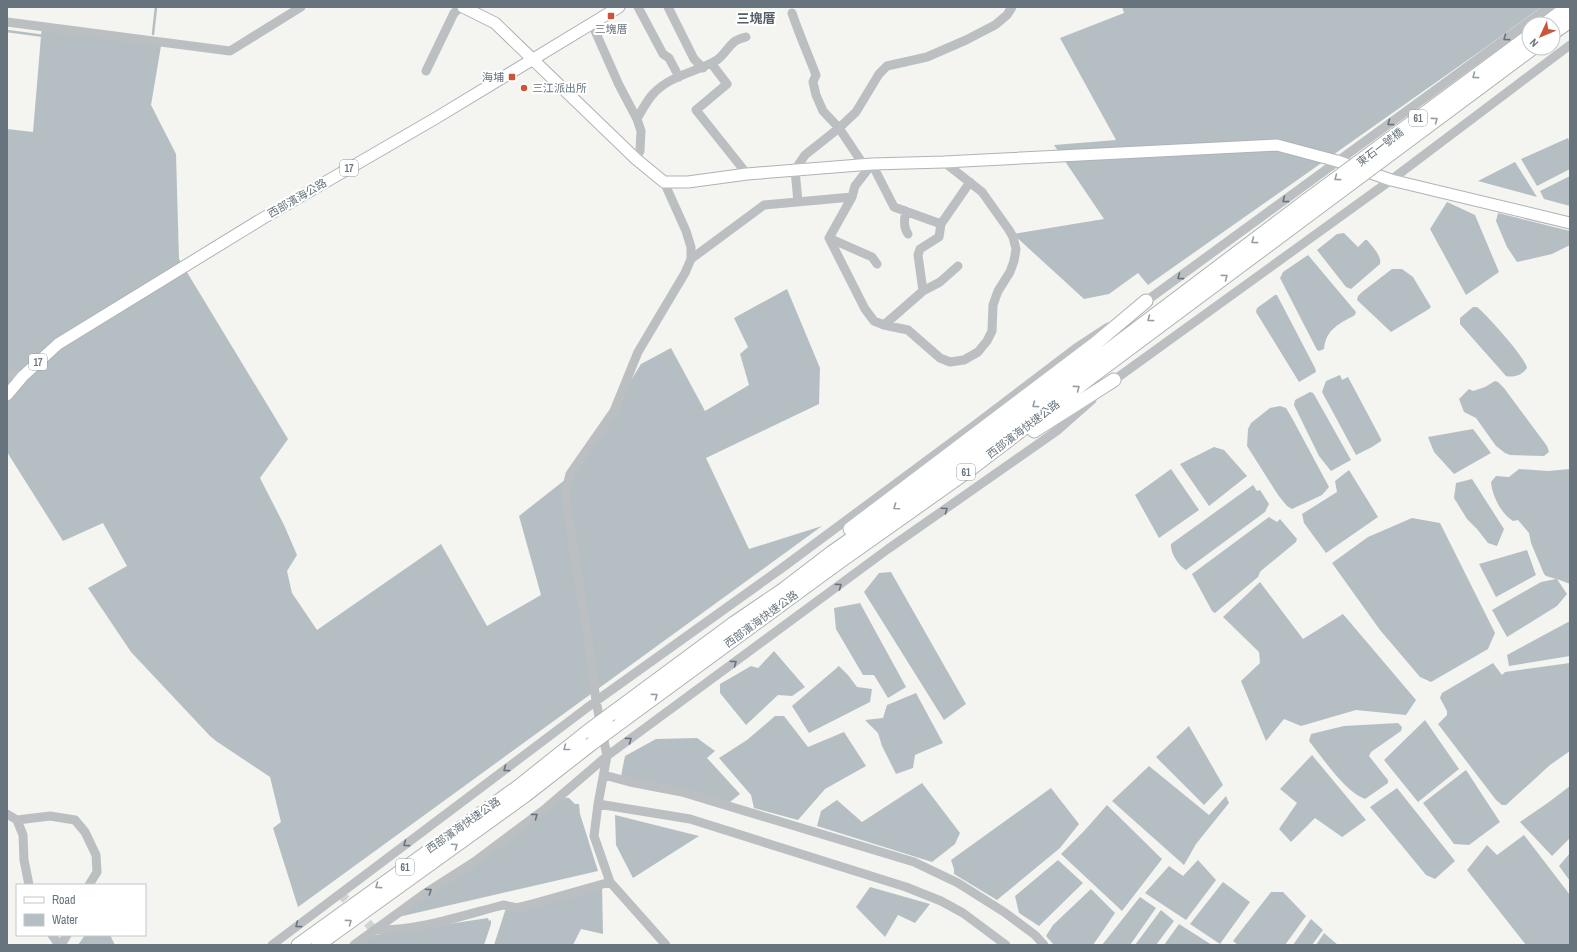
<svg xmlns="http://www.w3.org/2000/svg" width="1577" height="952" font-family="'Archivo Narrow','Noto Sans TC',sans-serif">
  <rect width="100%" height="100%" fill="#f4f4f0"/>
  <path fill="#b5bfc3" d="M1122 7H1541L1489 45 1148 285 1138 273 1109 294 1084 299 1013 234 1104 219 1054 145 1116 140 1060 38 1124 13Z
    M42 24 162 40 151 105 176 154 179 259 288 439 260 478 284 525 297 555 287 571 292 593 317 630 441 544 487 626 541 595 519 516 575 472 641 364 671 348 705 411 749 385 740 354 748 347 734 318 787 289 820 368 819 404 706 458 749 549 822 526 298 907 273 828 281 822 270 777 216 741 210 736 131 652 88 588 127 566 103 523 63 541 7 452V129L33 132Z
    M1568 138 1570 143V169L1537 186 1521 159Z
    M1515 162 1537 197 1478 181Z
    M1570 176V206L1544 199 1540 191Z
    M1447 202 1475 215 1499 272 1466 295 1430 229Z
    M1498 213 1570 231V245L1552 254 1517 262 1507 247 1496 221Z
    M1344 233 1358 247 1365 240H1367C1372 246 1382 256 1380 264L1351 289 1346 287 1317 250 1337 234Z
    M1308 255 1356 312 1355 315C1339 324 1326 329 1324 349L1319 351 1317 350 1280 278 1283 272Z
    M1392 269H1402L1413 277 1431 307 1429 309 1391 332 1357 300 1358 296 1362 292Z
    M1275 295H1277L1315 368 1316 372 1299 382 1256 312 1257 308Z
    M1473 307H1477C1486 314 1526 358 1527 368 1522 375 1514 378 1506 376L1460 324V318Z
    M1340 375 1342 380 1348 377 1381 439V441L1372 447 1356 455 1322 392 1326 381Z
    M1495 381 1498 382 1504 388 1547 446 1549 452 1544 456 1510 455 1505 453 1496 446 1476 418 1464 412 1459 399 1469 389 1473 391 1485 387Z
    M1310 392 1313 393 1315 396 1351 460 1331 471 1319 456 1294 405 1295 400Z
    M1280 406 1286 408 1292 418 1329 487 1322 495 1292 509 1287 506 1278 495 1247 446 1248 429 1251 423 1270 408Z
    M1473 429 1491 453 1454 474 1434 452 1428 437Z
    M1214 447 1224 450 1247 476 1209 506 1180 464Z
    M1171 469 1199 510 1159 538 1135 495Z
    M1519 469 1548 471 1570 469V584L1557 579 1567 594 1557 606 1507 637 1492 610 1541 582 1556 579 1546 576 1544 574 1531 543 1529 533 1518 520 1513 521C1501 514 1492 495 1491 482L1496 476 1509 477Z
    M1349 470 1378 517 1326 553 1304 523 1302 514 1337 492 1335 481Z
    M1472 479 1504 529 1497 546 1488 543 1477 529 1467 519 1454 498 1456 483Z
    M1253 485 1257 491 1260 490 1269 504 1265 512 1186 570C1179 566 1170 553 1171 544Z
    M1269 517 1277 522 1280 519 1297 539 1296 542 1262 570 1260 572 1258 577 1215 613 1212 611 1192 574Z
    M1412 518 1440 523 1495 633 1488 649 1431 682 1420 677 1380 630 1332 563 1368 537Z
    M1527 550 1536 575 1496 597 1479 564Z
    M891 572 966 704 944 720 864 592 879 573Z
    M1260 582 1303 639 1343 614 1416 700 1406 715 1356 710 1301 726 1284 719 1266 741 1241 681 1260 663 1259 652 1223 617Z
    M860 603 906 687 888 698 874 675H863L836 629 834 608Z
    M1570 621V656L1509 666 1507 655Z
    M774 651 805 687 792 696 778 695 746 725 720 693V684L751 666 758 668Z
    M1493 663 1502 675 1505 672 1570 663V751L1550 765 1506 805H1502L1496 800 1438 724 1447 715V711L1440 698 1442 693Z
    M839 666 848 675 857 687 872 689 870 702 809 733 792 706Z
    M916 693 943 743 915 755 913 768 896 774 882 746 878 733 865 720 883 718 887 705Z
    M775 716H784L808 747 844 732 866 766 825 789 798 820 754 808 751 795 719 758 747 740Z
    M1425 720 1459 769 1418 802 1384 760Z
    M1398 723 1402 727 1401 731 1371 752 1369 756 1388 780V783L1365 799C1344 791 1323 758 1309 741L1311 734 1344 726Z
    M1189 726 1223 785 1204 805 1156 757Z
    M697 738 715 751 707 758 740 794 730 802 621 776 625 756 656 739Z
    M1312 755 1366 820 1342 837 1315 818 1291 842 1279 829 1297 803 1280 789Z
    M1149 766 1209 815 1226 796 1229 803 1196 844 1184 865 1112 801Z
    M1466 770 1500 822 1469 845 1454 844 1423 803Z
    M922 783 960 833 955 844 932 862 817 826 821 811 837 800 862 822Z
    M1570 786V838L1552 856 1520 822 1549 802Z
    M1051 788 1079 824 1060 848 997 900 954 874V869L951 860Z
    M1397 788 1455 861 1435 879 1426 875 1370 807Z
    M560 797 569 798 575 804H579L580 814 598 871 394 918Z
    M1107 805 1162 859 1122 911 1061 854 1085 830Z
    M615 815 699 836 633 878 616 845Z
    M1524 835 1570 895V945H1526L1467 870 1487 845 1497 855Z
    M1570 853V881L1559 866Z
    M1058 860 1083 883 1039 926 1019 913 1015 896Z
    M1198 860 1216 880 1186 920 1145 893 1169 866 1183 876Z
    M1223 882 1250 902 1220 944 1190 924Z
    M602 884 603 934 581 929 573 945H494L505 911 513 904Z
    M870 887 930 904 915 923 898 915 885 937 856 907Z
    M1091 889 1115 913 1093 945H1054L1046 936 1053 925Z
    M1271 892H1283L1306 916 1285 945H1238L1233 941Z
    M1140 897 1156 908 1130 945H1102Z
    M1161 910 1174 921 1156 945H1135Z
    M488 918 489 921 491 920V924L484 945H358L369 936Z
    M1311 919 1323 930 1312 945H1293Z
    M1179 924 1212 945H1164Z
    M1324 933 1338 945H1316Z
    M85 935H110L115 945H78Z"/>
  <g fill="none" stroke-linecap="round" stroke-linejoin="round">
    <path stroke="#b5bfc3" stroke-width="2.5" d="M7 31 44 36
      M153 34 156 7"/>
    <path stroke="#d1d4d3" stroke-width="9" stroke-dasharray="9 4.5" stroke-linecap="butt" d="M340 893 374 930"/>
    <defs>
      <path id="major" d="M463 7 495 23 636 159 664 182H688L747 174 872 164 944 162 1277 145 1337 161 1391 180 1570 223
        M7 395 23 376 58 344 260 220 436 118 619 7"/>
      <path id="highway" d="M1545 24 1568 7
        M1553 33 1570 21
        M1034 431 1114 380
        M850 529 1096 343 1146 301
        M611 714 734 623 784 589 831 553 960 462 1307 200
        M613 728 838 563 968 471 1098 372 1314 211
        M298 945 519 786 588 731
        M318 945 526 795 590 745"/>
    </defs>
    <use href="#major" stroke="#afb3b6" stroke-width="13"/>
    <use href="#highway" stroke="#afb2b4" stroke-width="15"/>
    <path stroke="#bbbfc1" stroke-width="9" d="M638 7 663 54 669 58 679 77
      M668 7 694 59 703 68
      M792 13C799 34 808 54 816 75L813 82 816 95 823 111 839 128 863 164
      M7 22 230 51 301 7
      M592 24 619 85 637 119 641 131 640 151 636 159
      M711 63 727 84 696 110 747 174
      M426 71 454 13 461 7
      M637 119C642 110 647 100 654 93 671 75 697 72 717 60 724 55 728 47 734 42 737 39 742 38 746 37
      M798 202 795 170 805 155 839 128 856 112 879 74 887 66 927 57 966 40 995 25 1007 15 1012 7
      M906 211C904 219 903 227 908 234
      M941 224 894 207 872 164 855 186 852 197 829 238 865 309 874 321 884 325 908 330 940 358 950 362 964 360 978 352 987 341 992 331 993 305 998 291 1010 272 1014 261 1016 249 1013 237 1009 230 982 192 944 162
      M829 238 872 257 877 264
      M691 259 764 205 852 197
      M923 291 940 282 958 266
      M1142 304 1549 7
      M884 325 923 291 918 255 920 249 939 237 941 224 970 182
      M7 373 23 376
      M1110 383 1391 180 1570 45
      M604 775 630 782 682 792 914 862 958 883 1004 912 1035 935 1044 945
      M598 804 690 819 906 887 941 901 963 913 1006 945
      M7 814 17 820 23 835 24 860 29 885
      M17 820 50 816 75 820 85 832 96 855 97 872 89 885
      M610 882 594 836 598 804 607 756 596 701 588 639 565 495 570 474 614 411 638 352 685 273 691 259V247L686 231 664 182
      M374 930C418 931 461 916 503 905L518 908 610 882 666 945
      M52 935 59 945
      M61 945 67 935
      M272 945 596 701 782 568 976 424 1076 348 1108 327
      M354 945 427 892 474 862 545 809 607 756 888 549 1058 430 1092 400"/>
    <use href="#major" stroke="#fff" stroke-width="11"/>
    <use href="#highway" stroke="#fff" stroke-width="13"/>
    <defs>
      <path id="highway-bridge" d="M1307 200 1529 36
        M1314 211 1533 48
        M588 731 611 714
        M590 745 613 728"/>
    </defs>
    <use href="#highway-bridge" stroke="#afb2b4" stroke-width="15" stroke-linecap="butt"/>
    <use href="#highway-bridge" stroke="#fff" stroke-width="13"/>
  </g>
  <defs><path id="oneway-chevron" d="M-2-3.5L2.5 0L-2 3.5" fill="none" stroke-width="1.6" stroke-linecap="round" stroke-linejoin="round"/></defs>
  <g stroke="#67747d">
    <use href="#oneway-chevron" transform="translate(1506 38) rotate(144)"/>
    <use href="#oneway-chevron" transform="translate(1390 123) rotate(144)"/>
    <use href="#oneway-chevron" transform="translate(1285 200) rotate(143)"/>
    <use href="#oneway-chevron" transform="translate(1180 277) rotate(144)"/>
    <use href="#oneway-chevron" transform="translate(945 510) rotate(-35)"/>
    <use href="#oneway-chevron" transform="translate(839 586) rotate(-36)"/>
    <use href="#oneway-chevron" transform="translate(734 663) rotate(-36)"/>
    <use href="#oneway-chevron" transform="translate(629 740) rotate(-36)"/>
    <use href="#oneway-chevron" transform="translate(506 769) rotate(144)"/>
    <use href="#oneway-chevron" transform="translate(535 816) rotate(-36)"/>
    <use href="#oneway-chevron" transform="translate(406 844) rotate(143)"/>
    <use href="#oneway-chevron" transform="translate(429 891) rotate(-34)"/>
    <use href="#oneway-chevron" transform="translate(298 925) rotate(143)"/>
  </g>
  <g stroke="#959ea4">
    <use href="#oneway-chevron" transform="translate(1475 76) rotate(143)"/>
    <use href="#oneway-chevron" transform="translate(1435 120) rotate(-37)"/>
    <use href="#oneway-chevron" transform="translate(1337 178) rotate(143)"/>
    <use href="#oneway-chevron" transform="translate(1254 241) rotate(143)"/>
    <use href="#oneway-chevron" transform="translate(1225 277) rotate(-37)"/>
    <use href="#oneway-chevron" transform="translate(1150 319) rotate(143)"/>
    <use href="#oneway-chevron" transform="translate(1077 388) rotate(-37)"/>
    <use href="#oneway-chevron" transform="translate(1035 405) rotate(143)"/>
    <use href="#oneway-chevron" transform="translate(896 507) rotate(145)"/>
    <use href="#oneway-chevron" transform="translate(655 696) rotate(-36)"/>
    <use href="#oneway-chevron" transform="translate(566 748) rotate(142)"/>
    <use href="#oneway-chevron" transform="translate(455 846) rotate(-35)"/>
    <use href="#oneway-chevron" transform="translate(378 886) rotate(144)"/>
    <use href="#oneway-chevron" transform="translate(349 922) rotate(-36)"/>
  </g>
  <g fill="#ca553a" stroke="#fff" stroke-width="1.5">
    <rect x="607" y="12" width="8" height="8" rx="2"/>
    <rect x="508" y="73" width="8" height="8" rx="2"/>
    <circle cx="524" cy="88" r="4"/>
  </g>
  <g text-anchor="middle" stroke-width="4" stroke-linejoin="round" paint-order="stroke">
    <g fill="#fff" stroke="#959ea4" stroke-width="1">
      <rect x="1409" y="110" width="18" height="16" rx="3"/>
      <rect x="340" y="160" width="18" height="16" rx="3"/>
      <rect x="29" y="354" width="18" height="16" rx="3"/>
      <rect x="957" y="464" width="18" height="16" rx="3"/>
      <rect x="396" y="859" width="18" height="16" rx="3"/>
    </g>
    <g font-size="10" font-weight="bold" fill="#67747d">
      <text x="1418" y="122">61</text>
      <text x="349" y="172">17</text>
      <text x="38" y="366">17</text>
      <text x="966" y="476">61</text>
      <text x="405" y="871">61</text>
    </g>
    <g font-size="11" fill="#67747d" stroke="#fff">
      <text x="611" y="33">三塊厝</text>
      <text x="504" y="81" text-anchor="end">海埔</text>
      <text x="532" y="92" text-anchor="start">三江派出所</text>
    </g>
    <g font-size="11" fill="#67747d" stroke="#fff">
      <text transform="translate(1380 147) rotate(-37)" y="4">東石一號橋</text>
      <text transform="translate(297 198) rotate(-30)" y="4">西部濱海公路</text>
      <text transform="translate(1023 429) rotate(-37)" y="4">西部濱海快速公路</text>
      <text transform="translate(761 619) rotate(-36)" y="4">西部濱海快速公路</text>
      <text transform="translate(463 825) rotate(-35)" y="4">西部濱海快速公路</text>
    </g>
    <g font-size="13" font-weight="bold" fill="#535d64" stroke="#fff">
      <text x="756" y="23">三塊厝</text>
    </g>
  </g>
  <rect width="1577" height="952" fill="none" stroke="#67747d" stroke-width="16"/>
  <rect x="16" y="884" width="130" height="52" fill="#ffffff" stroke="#c2c7cb"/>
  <rect x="24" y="897" width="20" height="6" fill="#ffffff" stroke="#c2c7cb"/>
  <text x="52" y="904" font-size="12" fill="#67747d">Road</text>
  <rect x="24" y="914" width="20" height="12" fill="#b5bfc3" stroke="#c2c7cb"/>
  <text x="52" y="924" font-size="12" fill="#67747d">Water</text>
  <g transform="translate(1541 36) rotate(226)"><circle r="19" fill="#ffffff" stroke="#c2c7cb"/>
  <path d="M0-3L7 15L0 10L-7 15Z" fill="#ca553a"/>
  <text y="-6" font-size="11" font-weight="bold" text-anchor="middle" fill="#67747d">N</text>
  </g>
</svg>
